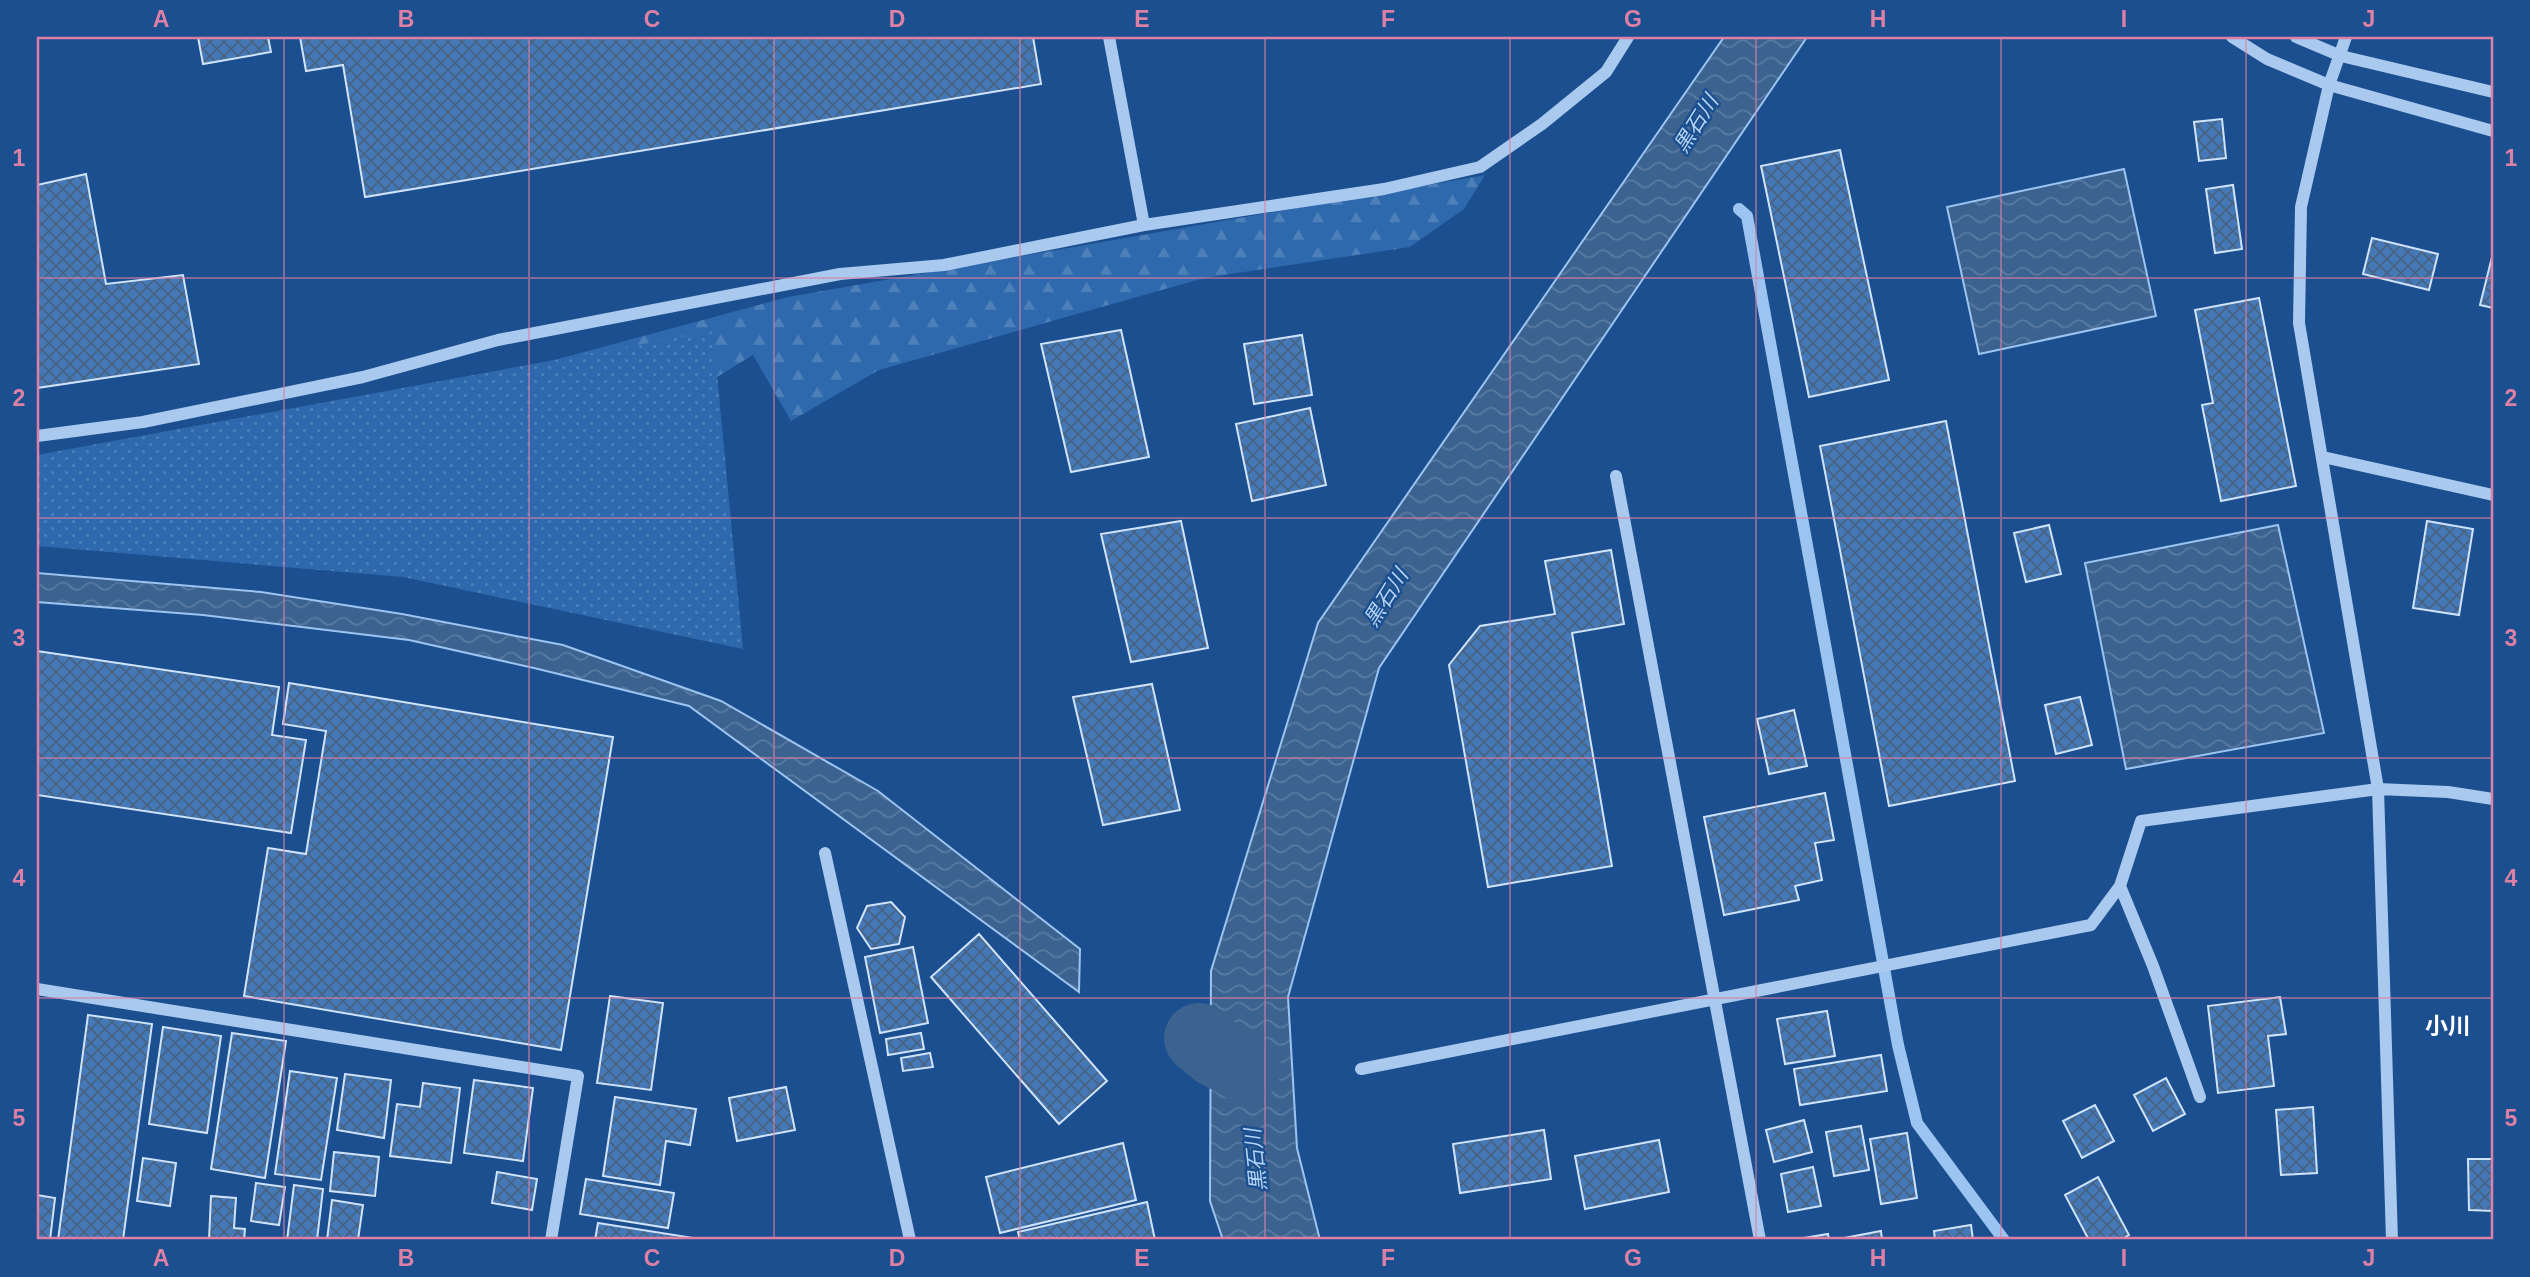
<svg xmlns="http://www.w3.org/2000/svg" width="2530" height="1277" font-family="Arial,'Noto Sans JP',sans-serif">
  <defs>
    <pattern id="forest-firs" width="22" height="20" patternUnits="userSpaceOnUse" patternTransform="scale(1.75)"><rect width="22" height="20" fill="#2e69ad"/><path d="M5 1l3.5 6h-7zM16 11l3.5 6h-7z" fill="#4d80b9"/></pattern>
    <pattern id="park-dots" width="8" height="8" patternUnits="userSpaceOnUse" patternTransform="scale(1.75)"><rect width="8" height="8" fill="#2e69ad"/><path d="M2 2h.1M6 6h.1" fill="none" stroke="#4d80b9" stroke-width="1.8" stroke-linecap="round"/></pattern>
    <pattern id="water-waves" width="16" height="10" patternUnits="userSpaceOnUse" patternTransform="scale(1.75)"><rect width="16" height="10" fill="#3c6290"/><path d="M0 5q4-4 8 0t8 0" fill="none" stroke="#597aa1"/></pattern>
    <pattern id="building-cross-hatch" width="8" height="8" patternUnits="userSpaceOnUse" patternTransform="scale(1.75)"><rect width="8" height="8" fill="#4478b7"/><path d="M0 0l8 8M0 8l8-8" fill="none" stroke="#486282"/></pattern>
  </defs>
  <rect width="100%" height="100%" fill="#1b4f8f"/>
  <path fill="url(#forest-firs)" d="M1485 175 1464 209 1410 247 1204 278 879 370 791 421 753 355 663 410H369L788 297Z"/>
  <path fill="url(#park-dots)" d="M713 331 743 649 403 577 37 546V455Z"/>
  <path fill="url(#water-waves)" stroke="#9cc4f0" stroke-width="2" d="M1724 37H1807L1379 668 1288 997 1297 1148 1320 1240H1223L1210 1201 1211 971 1318 623Z
    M2124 169 2156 316 1979 354 1947 207Z
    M2278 525 2324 733 2126 769 2085 563Z
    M37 573 261 592 402 614 563 645 721 701 878 791 1080 949 1079 992 689 706 534 668 409 640 203 615 37 602Z"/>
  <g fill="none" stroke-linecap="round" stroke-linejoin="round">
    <path stroke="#9cc4f0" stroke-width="12" d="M1739 209 1747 216 1898 1045 1917 1123 2004 1240"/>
    <path stroke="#3c6290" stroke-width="70" d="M1199 1038 1217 1053 1246 1068"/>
  </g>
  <path fill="url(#building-cross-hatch)" stroke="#cfe3fa" stroke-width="2" d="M198 37H268L271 52 203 64Z
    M300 37H1033L1041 84 365 197 343 65 306 71Z
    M2222 119 2226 158 2199 161 2194 122Z
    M1840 150 1889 380 1809 397 1761 166Z
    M86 174 106 284 183 275 199 364 37 388V185Z
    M2233 185 2242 249 2215 253 2206 189Z
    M2372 238 2438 254 2429 290 2363 274Z
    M2493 253V308L2480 305Z
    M2259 298 2296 486 2221 501 2202 405 2213 403 2195 310Z
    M1121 330 1149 457 1071 472 1041 344Z
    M1302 335 1312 395 1254 404 1244 344Z
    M1310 408 1326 485 1252 501 1236 424Z
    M1946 421 2015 781 1889 806 1820 446Z
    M1181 521 1208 648 1131 662 1101 534Z
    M2427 521 2473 529 2459 615 2413 608Z
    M2049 525 2061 574 2026 582 2014 533Z
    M1611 550 1624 624 1572 633 1612 866 1488 887 1449 665 1480 626 1555 614 1545 561Z
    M37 651 279 687 272 735 306 740 291 833 37 795Z
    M289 683 613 737 561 1050 244 996 268 848 306 854 326 731 283 724Z
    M1152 684 1180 810 1103 825 1073 697Z
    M2080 697 2092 745 2056 754 2045 705Z
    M1794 710 1807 766 1769 774 1757 719Z
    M1825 793 1834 840 1815 843 1822 880 1795 886 1799 900 1724 915 1704 817Z
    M891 902 905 917 899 944 871 949 857 928 867 906Z
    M979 934 1107 1081 1059 1124 931 977Z
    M913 947 928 1023 880 1033 865 957Z
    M610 996 663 1003 651 1090 597 1083Z
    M2280 997 2286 1034 2268 1036 2274 1086 2218 1093 2208 1006Z
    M1827 1011 1835 1056 1785 1064 1777 1019Z
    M88 1015 152 1024 123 1240H58Z
    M163 1027 221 1036 207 1133 149 1124Z
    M232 1033 286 1041 265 1178 211 1169Z
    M921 1033 924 1049 888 1055 886 1039Z
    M930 1053 933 1067 903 1071 901 1058Z
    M1881 1055 1887 1091 1800 1105 1794 1069Z
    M290 1071 337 1078 321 1180 275 1174Z
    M345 1074 391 1080 384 1138 337 1130Z
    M2166 1078 2185 1114 2153 1131 2134 1095Z
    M474 1080 533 1088 523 1161 464 1153Z
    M423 1083 460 1088 451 1163 390 1156 397 1104 420 1107Z
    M786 1087 795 1130 737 1141 729 1098Z
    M615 1097 696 1109 690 1145 666 1141 660 1185 603 1176Z
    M2095 1105 2114 1141 2082 1158 2063 1121Z
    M2313 1107 2317 1173 2281 1175 2276 1110Z
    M1804 1120 1812 1152 1774 1162 1766 1130Z
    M1861 1126 1869 1170 1834 1176 1826 1132Z
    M1544 1130 1551 1179 1460 1193 1453 1144Z
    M1907 1133 1917 1198 1881 1204 1870 1139Z
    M1659 1140 1669 1192 1585 1209 1575 1156Z
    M1123 1143 1136 1200 1000 1233 986 1177Z
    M334 1152 379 1157 375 1196 330 1191Z
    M143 1158 176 1163 170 1206 137 1201Z
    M2468 1159H2493V1211L2469 1210Z
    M1813 1167 1821 1206 1788 1212 1781 1174Z
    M497 1172 537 1179 532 1210 492 1203Z
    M2098 1177 2129 1235 2120 1240H2089L2065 1195Z
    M586 1179 674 1193 668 1228 580 1214Z
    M256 1183 285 1187 279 1225 251 1221Z
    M294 1185 323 1189 317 1240H287Z
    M37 1195 55 1198 50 1240H37Z
    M211 1196 236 1198 234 1228 245 1229 244 1240H209Z
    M332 1200 363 1205 358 1240H327Z
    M1147 1202 1155 1240H1020L1018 1232Z
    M598 1223 700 1239V1240H595Z
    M1971 1225 1973 1240H1935L1934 1231Z
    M1881 1231 1882 1240H1845L1844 1238Z
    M1828 1234 1829 1240H1792Z"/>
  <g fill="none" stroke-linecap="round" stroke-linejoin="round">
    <path stroke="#a9c9ee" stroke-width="12" d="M1109 37 1144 225
      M2232 37 2267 59 2329 85 2493 131
      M2296 37 2341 56 2493 92
      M2346 37 2329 85 2301 207 2299 323 2378 789 2392 1240
      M37 436 143 422 363 377 498 340 840 274 944 265 1144 225 1384 189 1480 167 1542 124 1606 72 1628 37
      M2323 457 2493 495
      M1616 476 1760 1240
      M825 853 910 1240
      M2120 886 2153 966 2200 1097
      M37 989 578 1076 551 1240
      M1361 1069 2091 925 2120 886 2141 821 2378 789 2448 792 2493 799"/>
  </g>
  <path fill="none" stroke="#dd80a5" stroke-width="2" stroke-opacity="0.55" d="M284 37V1240M529 37V1240M774 37V1240M1020 37V1240M1265 37V1240M1510 37V1240M1756 37V1240M2001 37V1240M2246 37V1240M37 278H2493M37 518H2493M37 758H2493M37 998H2493"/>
  <g text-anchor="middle" stroke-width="5" stroke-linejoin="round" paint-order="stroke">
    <g font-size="21" font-style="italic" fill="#b5d3f5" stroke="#1b4f8f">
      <text transform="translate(1696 124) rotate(-58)" y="7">黒石川</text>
      <text transform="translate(1386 598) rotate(-58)" y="7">黒石川</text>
      <text transform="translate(1256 1160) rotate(-96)" y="7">黒石川</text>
    </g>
    <g font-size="23" font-weight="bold" fill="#fff" stroke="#1b4f8f">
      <text x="2448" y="1034">小川</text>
    </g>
  </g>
  <rect width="2530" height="1277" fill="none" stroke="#1b4f8f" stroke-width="77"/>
  <rect x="38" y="38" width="2454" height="1200" fill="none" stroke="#dd80a5" stroke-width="2.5"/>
  <g font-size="23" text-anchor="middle" font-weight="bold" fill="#dd80a5">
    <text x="161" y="27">A</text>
    <text x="406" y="27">B</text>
    <text x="652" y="27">C</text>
    <text x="897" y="27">D</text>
    <text x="1142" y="27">E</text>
    <text x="1388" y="27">F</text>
    <text x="1633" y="27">G</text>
    <text x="1878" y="27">H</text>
    <text x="2124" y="27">I</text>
    <text x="2369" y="27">J</text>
    <text x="19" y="166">1</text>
    <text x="2511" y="166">1</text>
    <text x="19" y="406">2</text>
    <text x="2511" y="406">2</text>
    <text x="19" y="646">3</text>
    <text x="2511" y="646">3</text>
    <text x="19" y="886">4</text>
    <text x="2511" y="886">4</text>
    <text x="19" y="1126">5</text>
    <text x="2511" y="1126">5</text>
    <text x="161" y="1266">A</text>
    <text x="406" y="1266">B</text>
    <text x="652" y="1266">C</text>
    <text x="897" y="1266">D</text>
    <text x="1142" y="1266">E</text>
    <text x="1388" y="1266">F</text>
    <text x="1633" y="1266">G</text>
    <text x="1878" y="1266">H</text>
    <text x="2124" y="1266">I</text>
    <text x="2369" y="1266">J</text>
  </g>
</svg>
